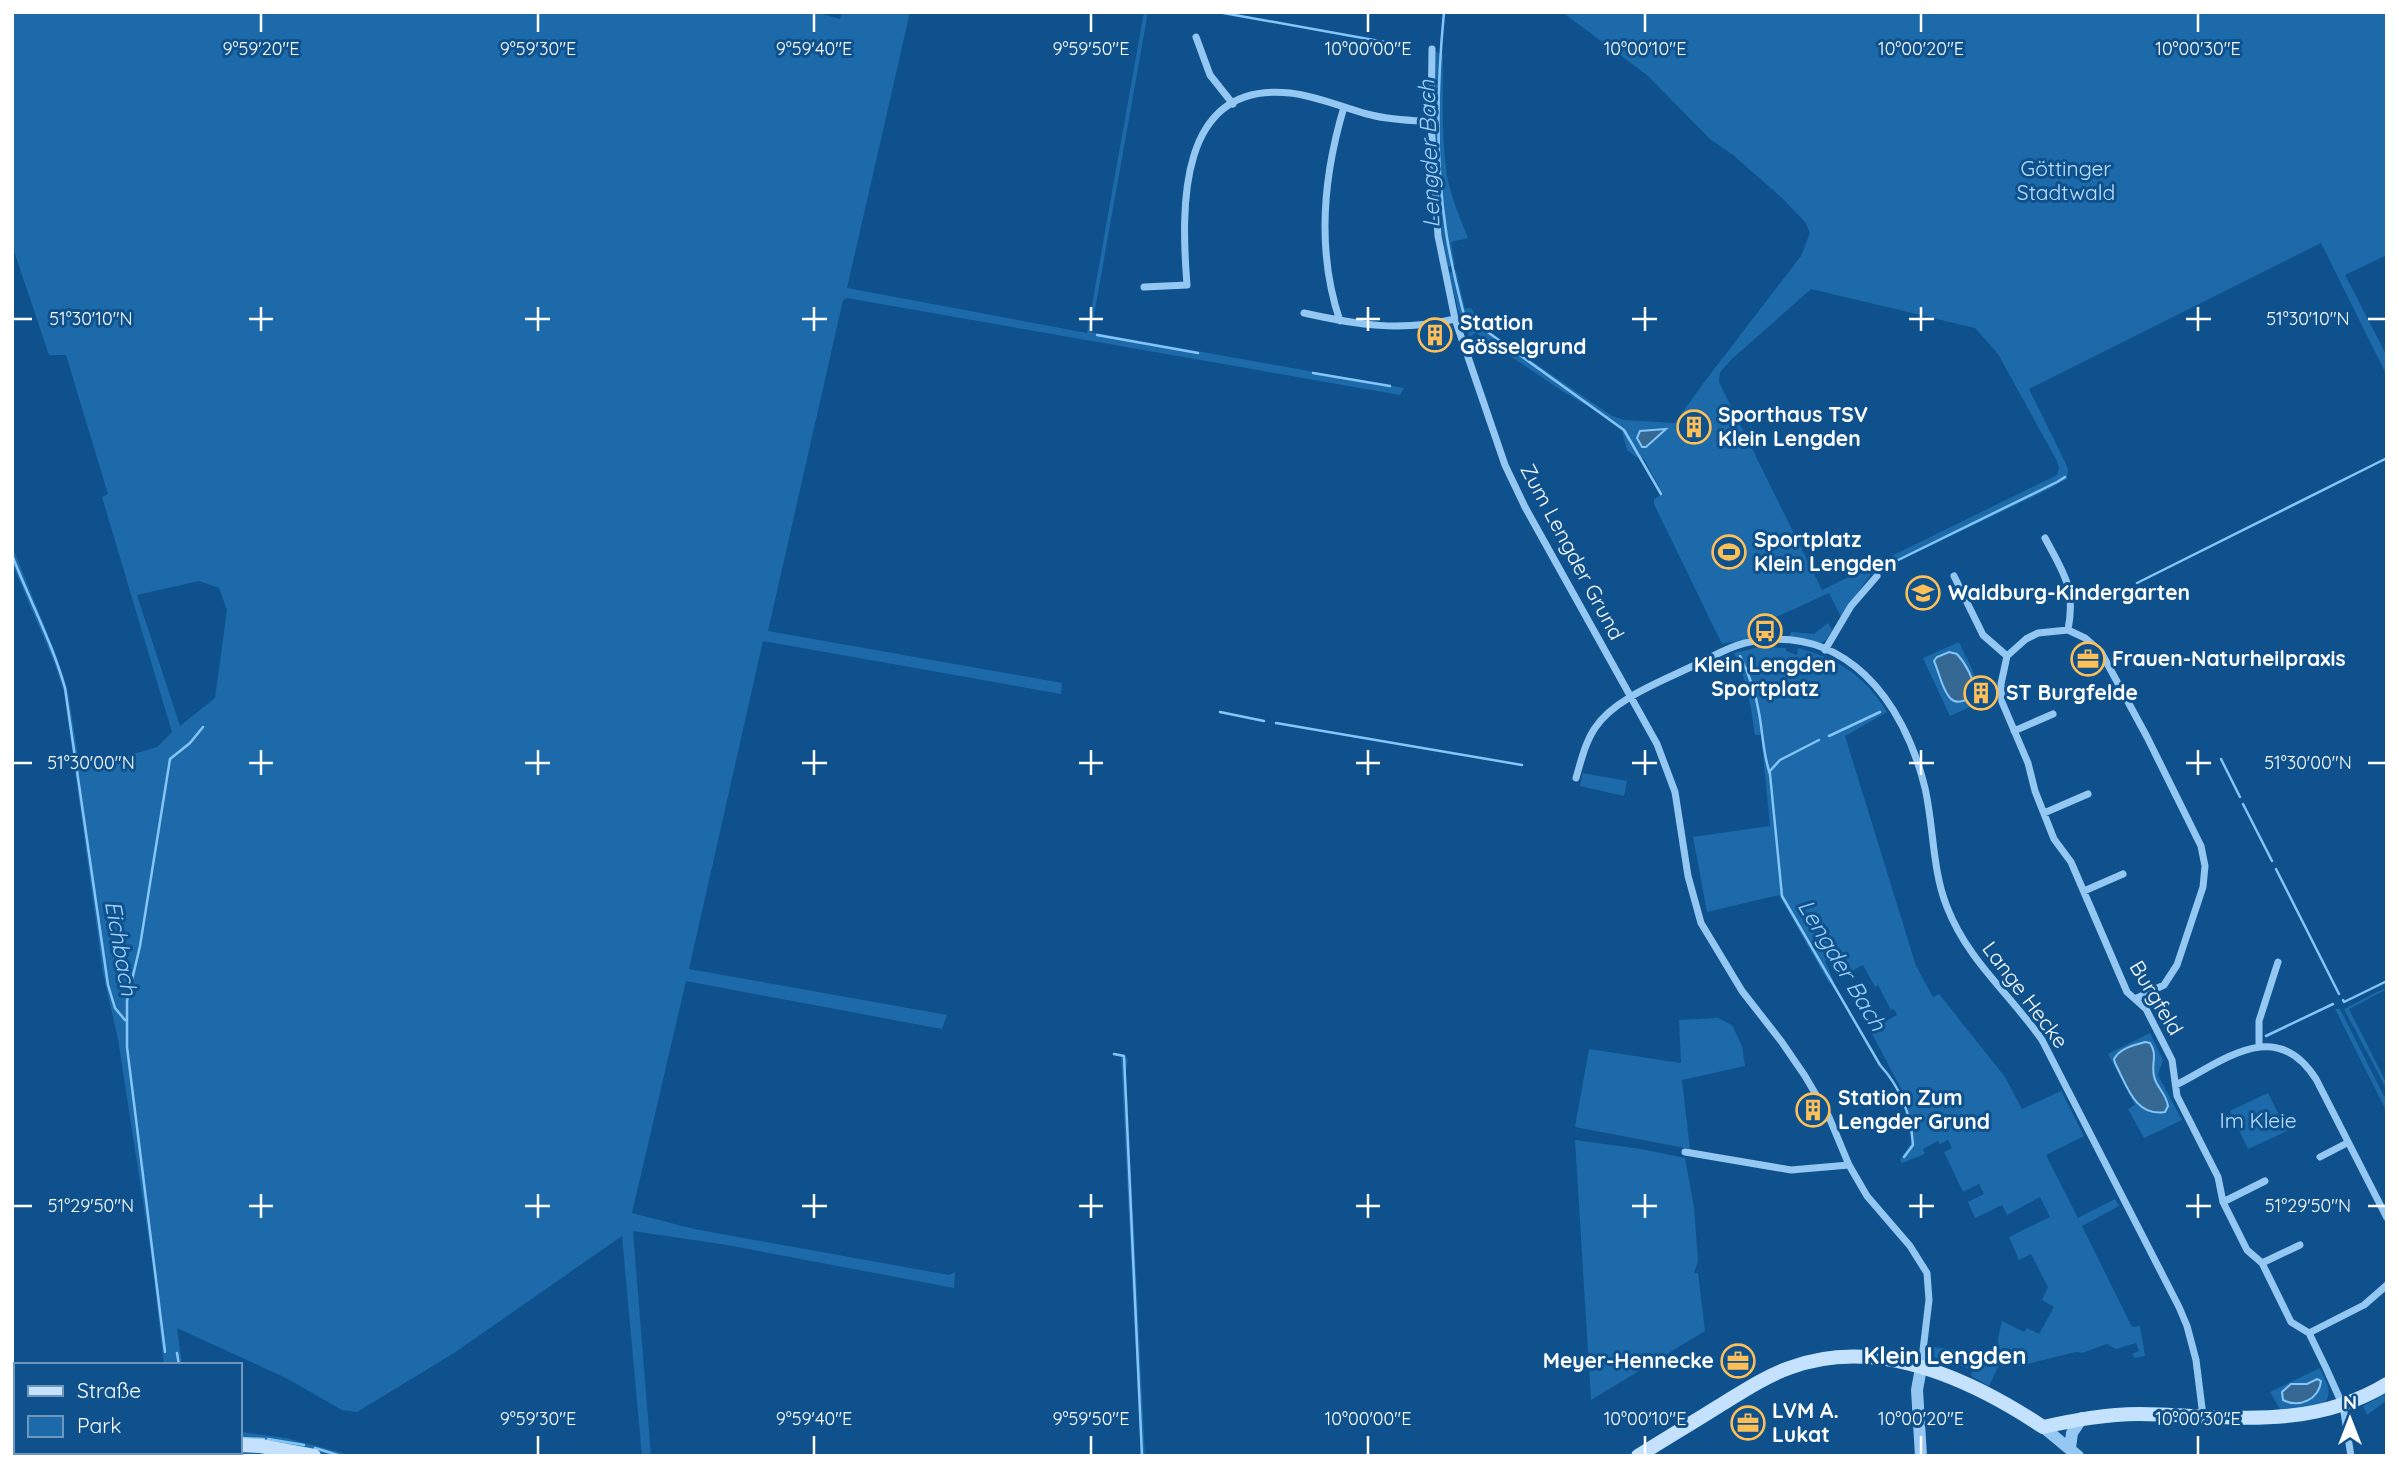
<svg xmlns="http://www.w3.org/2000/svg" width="2399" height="1468" font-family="Quicksand,sans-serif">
  <rect width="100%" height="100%" fill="#0e518d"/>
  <path fill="#1c6aaa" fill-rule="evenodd" d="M12 12H815L840 19 842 12H910L847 288 1087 333 1144 12H1148L1091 332 1404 388 1400 395 847 298 843 300 768 631 1062 683 1061 694 763 641 689 969 947 1015 942 1029 686 981 632 1213 694 1229 949 1275 955 1272 954 1288 727 1245 633 1231 651 1456H642L622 1236 454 1353 357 1412 342 1410 286 1378 177 1328 182 1365H164L151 1254 118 1039 103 973 64 692 54 662 12 563V546L57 657 68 691 80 770 157 747 172 732 102 497 108 494 66 355H49L12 245ZM199 581 219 588 227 610 215 698 180 726 137 595Z
    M1562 12H2387V255L2345 275 2387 356V376L2321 243 2029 389 2066 464 2068 470 2067 479 2047 490 1871 574 1841 617 1829 593 1772 619 1774 626 1762 629 1764 633 1759 637 1722 644 1654 504V499L1663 494 1644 459 1636 457 1627 450 1622 431 1596 411 1562 391 1476 333 1469 337 1464 321H1461L1449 273 1456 270 1465 309 1471 308 1482 327 1612 416 1624 420 1675 423 1702 385 1801 256 1810 233 1805 222 1783 199 1733 155 1711 140 1647 75ZM1811 289 1975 328 1998 354 2057 461 2059 468 2057 475 1822 590 1719 382 1720 372 1733 358Z
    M1435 51 1443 55C1443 95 1441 136 1447 176 1451 197 1460 218 1468 238L1451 242 1455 265 1448 267C1434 196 1434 123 1435 51Z
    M1828 623 1832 630 1826 640 1821 643 1789 637 1791 632 1814 634Z
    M1959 642 1984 695 1979 697 1981 702 1950 716 1923 658Z
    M1760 647 1786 648V651L1797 655 1798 648C1839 659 1865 676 1887 712L1845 736 1916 966 1933 997 1939 994 2005 1077 2022 1109 2061 1091 2084 1136 2046 1155 2078 1218 2115 1199 2119 1206 2082 1226 2132 1327 2140 1326 2145 1356 2135 1358 2132 1354 2139 1351 2136 1343 2116 1349 2107 1344 2082 1353 2076 1352 2014 1367 2001 1361 1989 1386 1971 1376 1972 1371 1960 1365 1958 1368 1932 1356 1931 1347 1999 1353 1998 1339 2002 1321 2024 1332 2027 1328 2039 1334 2054 1307 2042 1300 2048 1287 2031 1254 2019 1260 2009 1237 2050 1217 2040 1197 2007 1215 2002 1205 1975 1218 1968 1202 1984 1194 1979 1184 1963 1192 1944 1152 1952 1148 1948 1140 1940 1144 1938 1141 1923 1149 1925 1154 1902 1163 1900 1160 1912 1142 1905 1112 1908 1110 1906 1098 1870 1030 1897 1015 1894 1009 1891 1010 1878 985 1875 987 1863 965 1852 971 1841 953 1825 961 1834 982 1829 983 1779 895 1707 912 1693 837 1770 826 1761 735H1755C1751 706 1747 680 1734 653Z
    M1583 773 1627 781 1624 796 1580 786Z
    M2387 987V989L2349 1009 2387 1084V1090L2344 1009Z
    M2335 1009H2340L2387 1102V1112Z
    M1718 1018 1732 1025 1742 1046 1745 1066 1682 1080 1690 1149 1575 1127 1589 1049 1681 1063 1679 1020Z
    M2150 1033 2163 1060 2158 1075 2182 1120 2144 1138 2128 1109 2135 1105 2108 1054Z
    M1121 1057 1128 1059 1126 1071 1145 1456H1141Z
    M2268 1093 2287 1131 2248 1149 2230 1111Z
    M1575 1140 1641 1149 1685 1158 1694 1207 1698 1261 1694 1273H1698L1705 1331 1591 1400Z
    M2320 1368C2325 1381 2335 1393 2323 1404L2281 1411 2270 1392Z
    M2387 1393V1400L2367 1415 2363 1406Z
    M240 1432 286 1438 354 1456H331L315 1451 240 1441Z
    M240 1450 289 1456H146L240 1452Z
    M21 1452H68L100 1456H24L20 1455Z"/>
  <path fill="#366894" stroke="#85c5f7" stroke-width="2" d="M1666 429 1646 447H1642L1637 438 1640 431Z
    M1949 652 1957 654C1966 664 1975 680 1974 694 1946 719 1942 678 1934 661L1937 657Z
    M2145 1042 2150 1043C2158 1055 2151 1063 2154 1076 2156 1087 2166 1093 2168 1106L2165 1112C2135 1117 2127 1086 2115 1063L2114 1059C2120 1048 2134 1045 2145 1042Z
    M2317 1379 2321 1381C2319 1400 2299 1408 2283 1400L2282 1392 2291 1384H2307Z"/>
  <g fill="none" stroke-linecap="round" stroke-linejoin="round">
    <path stroke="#85c5f7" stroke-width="2.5" d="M1218 12 1407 46
      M1444 12C1437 85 1435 159 1446 231 1450 260 1457 287 1464 315L1624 430 1661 494
      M1097 335 1198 353
      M1313 373 1390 386
      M12 555C29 599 52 642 65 688L108 985 115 1008 125 1020
      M1886 566 2057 482 2065 477
      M2137 583 2387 458
      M1740 656C1749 674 1756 693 1759 713 1763 734 1763 754 1770 774L1782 896 1880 1065C1901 1088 1911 1114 1913 1145L1904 1157
      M1220 712 1264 721
      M1276 723 1522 765
      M1829 736 1880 712
      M2221 759 2240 797
      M1769 772 1780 760 1819 740
      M2243 804 2272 861
      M2276 869 2339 994
      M2343 1000 2344 1002 2387 981
      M2266 1036 2333 1004
      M1114 1054 1124 1056 1142 1456
      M165 1352 127 1047V1001L140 946 170 759 190 743 203 727
      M177 1353 179 1365
      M240 1438 264 1439
      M268 1439 304 1445
      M315 1448 341 1456
      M31 1452 45 1456
      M212 1456H246"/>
    <path stroke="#94c8f3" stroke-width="7" d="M1196 37 1210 75 1233 104
      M1432 49 1431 122 1438 236 1455 319 1468 357 1505 465 1525 507 1657 744 1675 792 1688 876 1701 923 1742 991 1781 1041 1805 1076 1829 1117 1849 1165 1867 1196 1910 1246 1927 1273 1929 1300 1921 1367
      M1144 287 1187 285C1181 208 1177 81 1290 93 1317 96 1341 107 1367 114 1388 120 1409 120 1431 122
      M1304 313C1358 325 1400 332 1455 319
      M1340 321C1316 250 1323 177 1344 107
      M2045 538C2064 574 2076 588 2068 630
      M1954 576 1983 635 2007 656
      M1825 650 1851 606 1877 576
      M2014 731 2053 714
      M1576 778C1581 761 1585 743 1595 728 1614 698 1665 680 1697 664 1712 657 1728 647 1745 643 1845 621 1904 701 1925 788 1934 828 1932 869 1947 907 1968 961 2010 994 2042 1040L2179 1307 2187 1326 2196 1360 2203 1416
      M2044 813 2088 794
      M2084 891 2123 874
      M2135 999 2164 985 2177 965 2203 887 2205 866 2201 846 2147 737 2101 652 2085 638 2068 630 2038 633 2026 639 2007 656 2001 684 2002 702 2028 763 2035 791 2054 839 2071 862 2127 992 2146 1009 2172 1060 2177 1096 2218 1177 2223 1202 2247 1250 2262 1263 2291 1322 2309 1333 2326 1368 2343 1406 2351 1456
      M2259 1046V1021L2278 962
      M2176 1085C2225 1060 2276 1016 2316 1079L2387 1218
      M1685 1152 1791 1170 1849 1165
      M2320 1157 2347 1143
      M2223 1202 2265 1181
      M2262 1263 2300 1245
      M2309 1333 2364 1305 2387 1285"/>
    <path stroke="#94c8f3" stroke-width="12" d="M1921 1368 1917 1390 1921 1456
      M2043 1427 2078 1456
      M2070 1448 2072 1433 2082 1418"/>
    <path stroke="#c4e2fd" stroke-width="14" d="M12 1431 16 1433
      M240 1445 261 1446 314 1456
      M1638 1456C1665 1439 1692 1423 1719 1406 1742 1392 1764 1377 1789 1368 1876 1335 1971 1379 2043 1427 2075 1420 2106 1414 2139 1414 2226 1415 2308 1432 2387 1384"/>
  </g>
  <path fill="none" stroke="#fff" stroke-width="2.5" d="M261 14V32M538 14V32M814 14V32M1091 14V32M1368 14V32M1645 14V32M1921 14V32M2198 14V32M261 307V331M538 307V331M814 307V331M1091 307V331M1368 307V331M1645 307V331M1921 307V331M2198 307V331M14 319H32M249 319H273M525 319H550M802 319H827M1079 319H1103M1356 319H1380M1632 319H1657M1909 319H1934M2186 319H2211M2368 319H2385M261 750V775M538 750V775M814 750V775M1091 750V775M1368 750V775M1645 750V775M1921 750V775M2198 750V775M14 763H32M249 763H273M525 763H550M802 763H827M1079 763H1103M1356 763H1380M1632 763H1657M1909 763H1934M2186 763H2211M2368 763H2385M261 1194V1218M538 1194V1218M814 1194V1218M1091 1194V1218M1368 1194V1218M1645 1194V1218M1921 1194V1218M2198 1194V1218M14 1206H32M249 1206H273M525 1206H550M802 1206H827M1079 1206H1103M1356 1206H1380M1632 1206H1657M1909 1206H1934M2186 1206H2211M2368 1206H2385M538 1436V1454M814 1436V1454M1091 1436V1454M1368 1436V1454M1645 1436V1454M1921 1436V1454M2198 1436V1454"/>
  <defs>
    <symbol id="building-ring" viewBox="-11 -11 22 22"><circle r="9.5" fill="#0e518d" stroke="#ffbf57" stroke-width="1.5"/><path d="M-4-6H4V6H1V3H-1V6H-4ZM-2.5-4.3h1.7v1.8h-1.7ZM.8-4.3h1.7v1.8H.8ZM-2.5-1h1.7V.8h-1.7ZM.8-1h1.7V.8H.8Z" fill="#ffbf57"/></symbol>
    <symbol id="stadium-ring" viewBox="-11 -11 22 22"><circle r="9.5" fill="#0e518d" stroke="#ffbf57" stroke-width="1.5"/><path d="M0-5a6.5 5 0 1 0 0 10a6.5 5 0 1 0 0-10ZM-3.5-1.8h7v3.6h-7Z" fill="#ffbf57"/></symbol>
    <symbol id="school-ring" viewBox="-11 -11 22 22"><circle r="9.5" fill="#0e518d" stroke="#ffbf57" stroke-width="1.5"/><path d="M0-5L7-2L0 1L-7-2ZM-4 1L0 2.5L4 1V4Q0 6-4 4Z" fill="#ffbf57"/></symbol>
    <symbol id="bus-ring" viewBox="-11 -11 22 22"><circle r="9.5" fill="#0e518d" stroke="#ffbf57" stroke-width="1.5"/><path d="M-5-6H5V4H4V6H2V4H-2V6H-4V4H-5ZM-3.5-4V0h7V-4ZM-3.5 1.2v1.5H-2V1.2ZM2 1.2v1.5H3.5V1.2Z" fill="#ffbf57"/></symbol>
    <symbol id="office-ring" viewBox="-11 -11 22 22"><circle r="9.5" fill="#0e518d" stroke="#ffbf57" stroke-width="1.5"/><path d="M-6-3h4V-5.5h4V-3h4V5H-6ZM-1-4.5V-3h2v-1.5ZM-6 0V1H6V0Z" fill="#ffbf57"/></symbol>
  </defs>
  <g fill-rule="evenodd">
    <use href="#building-ring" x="1416" y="316" width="38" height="38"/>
    <use href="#building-ring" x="1675" y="408" width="38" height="38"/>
    <use href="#stadium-ring" x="1710" y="533" width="38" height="38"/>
    <use href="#school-ring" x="1904" y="574" width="38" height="38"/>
    <use href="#bus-ring" x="1746" y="612" width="38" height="38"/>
    <use href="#office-ring" x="2069" y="640" width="38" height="38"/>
    <use href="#building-ring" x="1962" y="674" width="38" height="38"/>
    <use href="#building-ring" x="1794" y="1091" width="38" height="38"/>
    <use href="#office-ring" x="1719" y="1342" width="38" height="38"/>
    <use href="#office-ring" x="1729" y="1404" width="38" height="38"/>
  </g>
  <g text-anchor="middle" stroke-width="6" stroke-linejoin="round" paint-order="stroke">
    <g font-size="21" fill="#bce0fe" stroke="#0e518d">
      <text x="2066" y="176">Göttinger<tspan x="2066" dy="24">Stadtwald</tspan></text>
      <text x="2258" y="1128">Im Kleie</text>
    </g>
    <g font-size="21" font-weight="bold" fill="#fff" stroke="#0e518d" text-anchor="start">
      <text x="1460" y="330">Station<tspan x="1460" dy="24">Gösselgrund</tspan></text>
      <text x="1718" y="422">Sporthaus TSV<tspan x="1718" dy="24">Klein Lengden</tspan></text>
      <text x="1754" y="547">Sportplatz<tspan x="1754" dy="24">Klein Lengden</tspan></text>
      <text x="1948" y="600">Waldburg-Kindergarten</text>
      <text x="2112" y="666">Frauen-Naturheilpraxis</text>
      <text x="1765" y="672" text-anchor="middle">Klein Lengden<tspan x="1765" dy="24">Sportplatz</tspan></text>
      <text x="2006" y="700">ST Burgfelde</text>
      <text x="1838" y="1105">Station Zum<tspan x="1838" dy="24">Lengder Grund</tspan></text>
      <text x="1714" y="1368" text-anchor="end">Meyer-Hennecke</text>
      <text x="1772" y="1418">LVM A.<tspan x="1772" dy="24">Lukat</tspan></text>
    </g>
    <g font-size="21" fill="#fff" stroke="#0e518d">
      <text transform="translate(1572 552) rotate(62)" y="7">Zum Lengder Grund</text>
      <text transform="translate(2025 995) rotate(53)" y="7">Lange Hecke</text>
      <text transform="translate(2156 998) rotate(59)" y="7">Burgfeld</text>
    </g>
    <g font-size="23" font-style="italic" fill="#a0d2fb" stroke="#0e518d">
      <text transform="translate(1429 154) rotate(-92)" y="8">Lengder Bach</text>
      <text transform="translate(121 948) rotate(80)" y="8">Eichbach</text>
      <text transform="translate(1842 965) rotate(59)" y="8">Lengder Bach</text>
    </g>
    <g font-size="24" font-weight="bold" fill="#fff" stroke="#0e518d">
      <text x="1945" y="1364">Klein Lengden</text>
    </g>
  </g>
  <g font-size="18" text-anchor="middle" fill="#fff" stroke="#0e518d" stroke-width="6" stroke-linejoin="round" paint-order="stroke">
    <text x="261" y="55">9°59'20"E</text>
    <text x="538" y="55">9°59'30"E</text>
    <text x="814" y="55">9°59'40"E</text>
    <text x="1091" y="55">9°59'50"E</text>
    <text x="1368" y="55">10°00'00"E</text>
    <text x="1645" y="55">10°00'10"E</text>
    <text x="1921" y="55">10°00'20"E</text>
    <text x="2198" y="55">10°00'30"E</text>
    <text x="91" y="325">51°30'10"N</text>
    <text x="2308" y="325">51°30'10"N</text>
    <text x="91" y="769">51°30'00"N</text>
    <text x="2308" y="769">51°30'00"N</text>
    <text x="91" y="1212">51°29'50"N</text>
    <text x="2308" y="1212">51°29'50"N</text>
    <text x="538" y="1425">9°59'30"E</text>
    <text x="814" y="1425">9°59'40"E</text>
    <text x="1091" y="1425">9°59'50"E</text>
    <text x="1368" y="1425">10°00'00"E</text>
    <text x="1645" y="1425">10°00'10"E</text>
    <text x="1921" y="1425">10°00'20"E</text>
    <text x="2198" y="1425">10°00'30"E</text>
  </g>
  <rect width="2399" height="1468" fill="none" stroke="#ffffff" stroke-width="28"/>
  <rect x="14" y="1363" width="228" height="91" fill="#0e518d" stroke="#6e97bb" stroke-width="2"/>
  <rect x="28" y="1386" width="35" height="10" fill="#c4e2fd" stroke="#6e97bb" stroke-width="2"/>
  <text x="77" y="1398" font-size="21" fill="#ffffff">Straße</text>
  <rect x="28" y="1416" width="35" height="21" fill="#1c6aaa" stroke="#6e97bb" stroke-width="2"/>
  <text x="77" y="1433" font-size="21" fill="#ffffff">Park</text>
  <g transform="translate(2350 1419)" stroke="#0e518d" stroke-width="5" paint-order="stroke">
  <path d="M0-5L12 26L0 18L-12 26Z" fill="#ffffff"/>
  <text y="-10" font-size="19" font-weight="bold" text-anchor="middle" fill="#ffffff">N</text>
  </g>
</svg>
